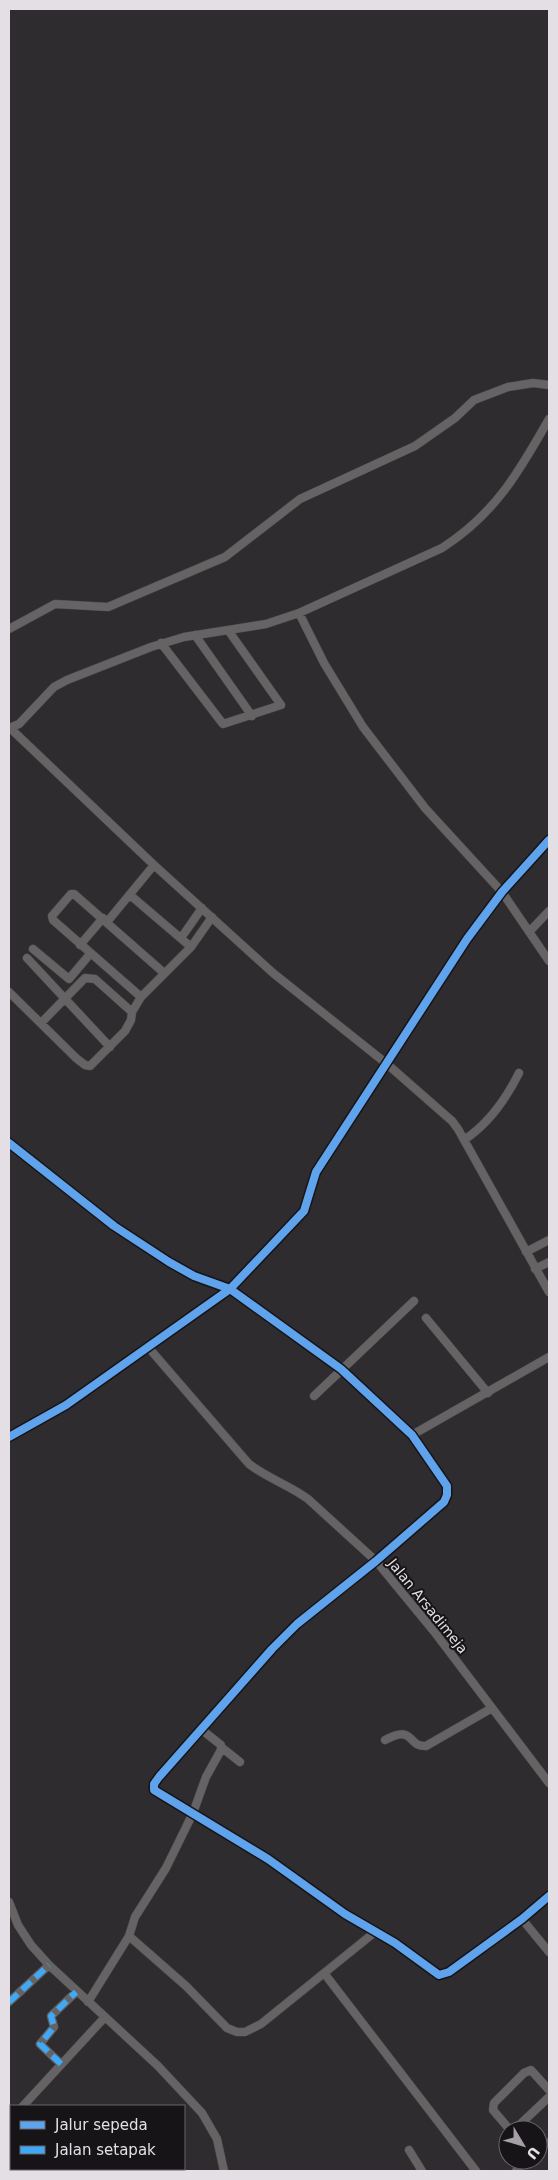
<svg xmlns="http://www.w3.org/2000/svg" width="558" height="2180" font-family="'DejaVu Sans',sans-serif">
  <rect width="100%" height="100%" fill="#2f2c30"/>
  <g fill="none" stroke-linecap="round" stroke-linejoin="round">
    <defs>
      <path id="minor" d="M299 613 324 663 363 727 425 808 502 892 549 961
        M9 629 55 604 108 607 225 557 300 499 415 446 455 418 474 400 508 387 533 383 549 385
        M195 635 252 716
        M161 643 223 724 281 705 228 630
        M9 728 19 724 54 687 67 680 151 647 184 637 266 624 299 613 442 548C495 514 519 472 549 419
        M10 728 154 865 273 973 387 1064 452 1121 458 1129 549 1292
        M130 895 191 947
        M107 922 154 865
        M529 932 549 911
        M181 938 202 908
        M80 945 103 918
        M33 949 69 979 90 954
        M27 958 110 1047
        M9 992 76 1058 85 1065 90 1066 125 1031 131 1020 132 1012 141 997 191 947 212 917
        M141 997 53 920 52 916 71 894H74L164 973
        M41 1023 85 978 95 979 132 1012
        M464 1140C488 1124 506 1099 519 1073
        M9 1143 114 1226 169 1262 194 1276 230 1289 304 1211 316 1172 467 939 502 892 549 840
        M526 1252 549 1240
        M535 1269 549 1262
        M426 1318 488 1393
        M148 1347 249 1464C267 1478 289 1485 308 1499L376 1561 436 1634 549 1783
        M314 1396 414 1301
        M412 1435 549 1357
        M9 1437 66 1405 230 1289 341 1369 412 1435 447 1486V1495L444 1502 376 1561 297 1624 272 1649 159 1777 154 1784V1790L268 1859 345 1914 395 1943 439 1975 449 1972 522 1919 549 1896
        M385 1740C416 1724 406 1747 426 1746L492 1708
        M221 1747 240 1762
        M9 1902 18 1925 31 1945 49 1965 158 2066 202 2113 217 2139 224 2171
        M522 1919 549 1952
        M129 1936 186 1986 227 2028 237 2032H245L261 2024 375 1932
        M324 1973 476 2171
        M9 2002 49 1965
        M88 2002 129 1936 135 1917 166 1868 193 1813 206 1777 221 1750V1745L202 1730
        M61 2064 40 2044 54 2027 51 2016 76 1992
        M23 2106 105 2017
        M9 2119 11 2116
        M510 2130 493 2110 494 2103 524 2073 531 2070 549 2090
        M514 2130 549 2097
        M538 2149 549 2142
        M409 2150 422 2171
        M516 2171 524 2160"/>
    </defs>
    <use href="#minor" stroke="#4c494c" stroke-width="9"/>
    <use href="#minor" stroke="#656363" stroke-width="8"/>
    <path stroke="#3fa9f5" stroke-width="6" stroke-dasharray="12 6" stroke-linecap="butt" d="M9 2002 49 1965
      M61 2064 40 2044 54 2027 51 2016 76 1992"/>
    <defs>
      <path id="cycleway" d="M9 1143 114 1226 169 1262 194 1276 230 1289 304 1211 316 1172 467 939 502 892 549 840
        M9 1437 66 1405 230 1289 341 1369 412 1435 447 1486V1495L444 1502 376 1561 297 1624 272 1649 159 1777 154 1784V1790L268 1859 345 1914 395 1943 439 1975 449 1972 522 1919 549 1896"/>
    </defs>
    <use href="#cycleway" stroke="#161417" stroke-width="11"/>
    <use href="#cycleway" stroke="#60a3ed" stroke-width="8"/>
  </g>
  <g text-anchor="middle" stroke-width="4" stroke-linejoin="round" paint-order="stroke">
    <g font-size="14" fill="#e3dfe5" stroke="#161417">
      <text transform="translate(428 1606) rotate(51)" y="5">Jalan Arsadimeja</text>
    </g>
  </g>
  <rect width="558" height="2180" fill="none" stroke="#e3dfe5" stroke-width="20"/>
  <rect x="10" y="2105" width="175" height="65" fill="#161417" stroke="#686569"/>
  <rect x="20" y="2121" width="25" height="8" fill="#60a3ed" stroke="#686569"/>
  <text x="55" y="2130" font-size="15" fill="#e3dfe5">Jalur sepeda</text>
  <rect x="20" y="2146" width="25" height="8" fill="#3fa9f5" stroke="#686569"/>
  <text x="55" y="2155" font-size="15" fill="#e3dfe5">Jalan setapak</text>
  <g transform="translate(523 2145) rotate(128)"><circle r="24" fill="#161417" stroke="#686569"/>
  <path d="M0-4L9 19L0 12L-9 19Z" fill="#a4a0a6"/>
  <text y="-8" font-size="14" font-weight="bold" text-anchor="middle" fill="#e3dfe5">U</text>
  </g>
</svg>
